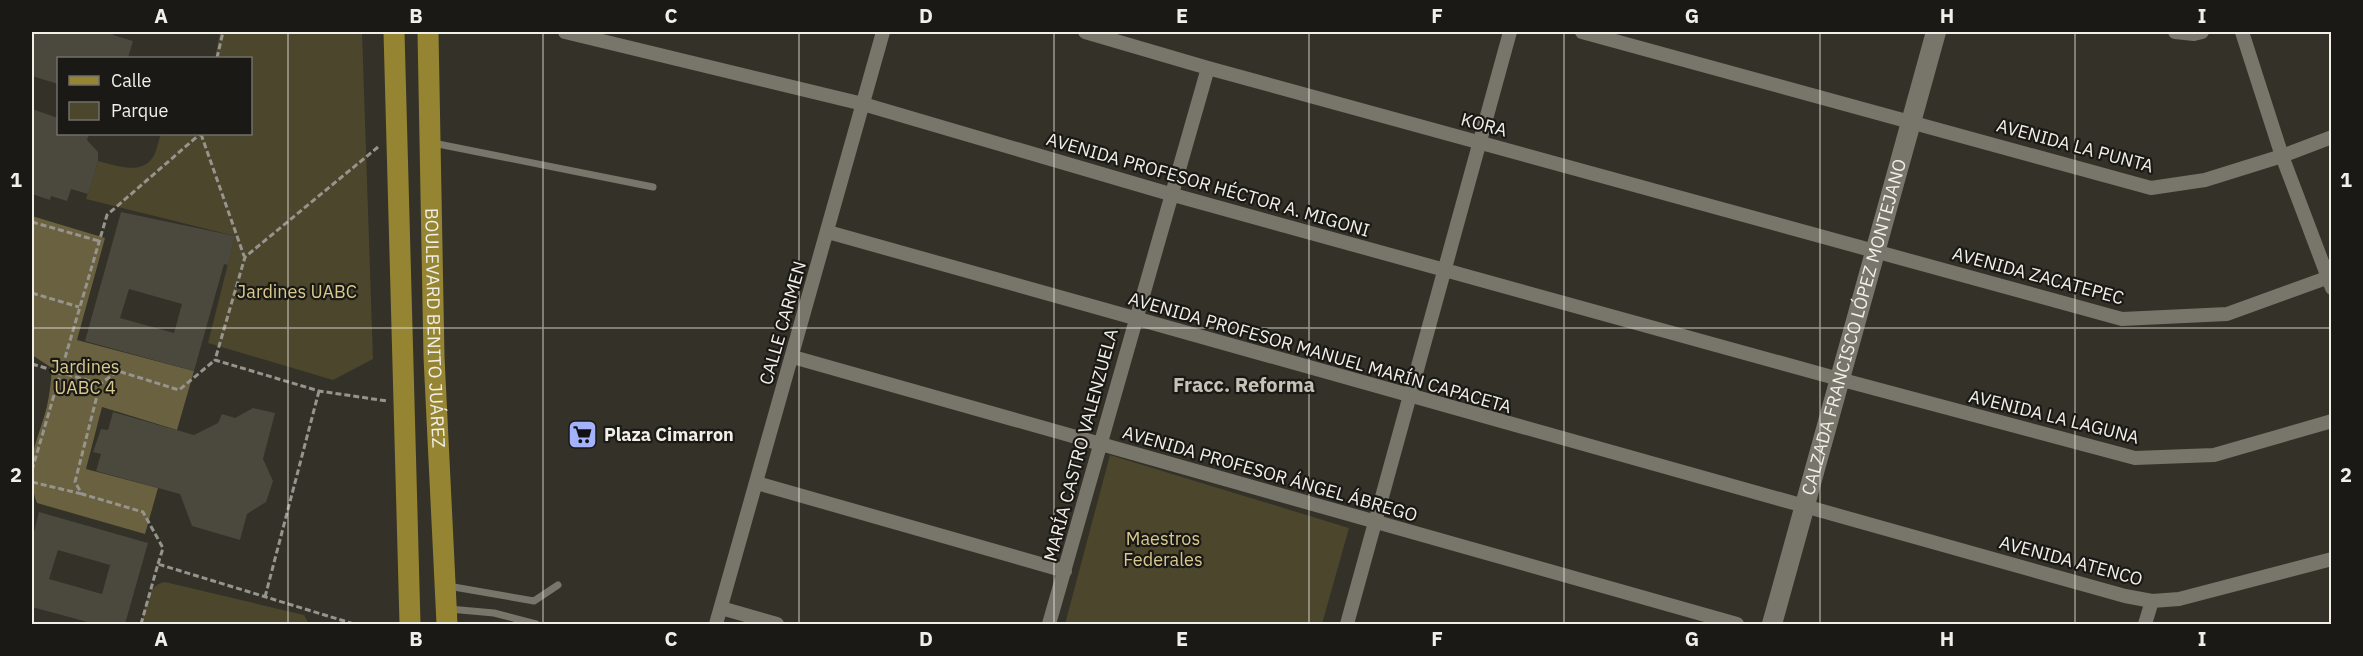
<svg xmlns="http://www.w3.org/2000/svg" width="2363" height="656" font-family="'IBM Plex Sans',sans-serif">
  <rect width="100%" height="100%" fill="#333128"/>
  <path fill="#4c462d" d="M220 32H362L373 359 333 380 208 343 235 236 86 199 98 161C115 165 141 176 153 157 157 151 158 141 161 134H250V58H215Z
    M1110 455 1349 528 1322 624H1065Z
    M165 582 304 615 309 624H312H141C146 608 146 585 165 582Z"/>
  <path fill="#6a6140" d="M32 216 105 238 77 340 194 371 177 430 102 407 86 469 158 488 145 534 37 503C22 462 38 443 47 406 50 393 51 380 52 368L32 355Z"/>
  <path fill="#4b483e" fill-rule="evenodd" d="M32 32H114L113 35 133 41 128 58H58V84L32 76Z
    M32 109 58 118V134H89L87 140 98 152V161L88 194 71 189 67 201 51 196 50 200 32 194Z
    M121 212 235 236 228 265 224 264 194 371 85 341ZM129 289 182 304 174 333 120 318Z
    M253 408 275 413 263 459 273 481 266 502 247 514 240 540 192 526 180 494 96 471 101 454 93 452 101 429 108 430 113 412 194 435 218 423 222 414 235 418Z
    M39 512 148 543 125 624H95L32 607V540ZM58 550 110 565 102 594 49 579Z"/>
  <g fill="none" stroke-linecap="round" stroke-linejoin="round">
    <path stroke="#96948c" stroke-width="3" stroke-dasharray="6 3" stroke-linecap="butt" d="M217 58 223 32
      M201 134 244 256
      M378 147 245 257 215 360 319 391 387 401
      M32 222 99 241
      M32 293 79 307
      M32 364 100 384
      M32 470 107 215 200 134
      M32 482 82 494
      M158 564 163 548 143 512 82 494 75 482 100 384 118 371 179 390 215 360
      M265 597 319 391
      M141 624 158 564 354 624"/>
    <path stroke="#78756a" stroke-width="7" d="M433 143 653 187
      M448 586 534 601 558 585
      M449 609 494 613 536 624"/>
    <path stroke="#78756a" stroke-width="14" d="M565 32 863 104 1170 194 1839 379 2135 458 2214 455 2332 421
      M1085 32 1208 68 2122 319 2227 314 2332 276
      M1582 32 2151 188 2205 180 2282 156 2332 137
      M2175 32 2194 34 2202 32
      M2242 32 2282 156 2332 288
      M828 232 2125 596 2152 601 2179 599 2332 559
      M793 357 1737 624
      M757 483 1065 571
      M721 608 777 624
      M716 624 883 32
      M1049 624 1208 68
      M1347 624 1510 32
      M2145 624 2152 601"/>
    <path stroke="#78756a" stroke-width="20" id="s1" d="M1772 624 1936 32"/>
    <g stroke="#958431" stroke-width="21">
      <path d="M394 32 410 624"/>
      <path id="s2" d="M428 32 434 357 447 624"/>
    </g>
  </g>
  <path fill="none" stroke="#f0efe8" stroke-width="1.5" stroke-opacity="0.55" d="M288 32V624M543 32V624M799 32V624M1054 32V624M1309 32V624M1564 32V624M1820 32V624M2075 32V624M32 328H2332"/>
  <defs>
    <symbol id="supermarket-square" viewBox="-11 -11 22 22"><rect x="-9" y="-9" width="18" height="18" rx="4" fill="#a4b2fc" stroke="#1a1915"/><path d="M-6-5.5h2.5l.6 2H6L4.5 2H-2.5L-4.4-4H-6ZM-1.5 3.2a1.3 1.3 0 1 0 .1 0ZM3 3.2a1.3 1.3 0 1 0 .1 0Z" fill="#111"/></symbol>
  </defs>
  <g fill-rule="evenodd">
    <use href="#supermarket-square" x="566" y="418" width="33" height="33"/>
  </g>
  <g text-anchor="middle" stroke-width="4.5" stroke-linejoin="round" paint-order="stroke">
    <g font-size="18" fill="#f0efe8" stroke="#1a1915">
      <text transform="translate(1484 125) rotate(15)" y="6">KORA</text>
      <text transform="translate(2075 146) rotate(15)" y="6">AVENIDA LA PUNTA</text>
      <text transform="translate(1208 185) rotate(16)" y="6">AVENIDA PROFESOR HÉCTOR A. MIGONI</text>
      <text transform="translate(2038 276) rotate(15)" y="6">AVENIDA ZACATEPEC</text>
      <text transform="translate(783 323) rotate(-74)" y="6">CALLE CARMEN</text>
      <text dy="6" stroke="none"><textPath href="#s2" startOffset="296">BOULEVARD BENITO JUÁREZ</textPath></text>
      <text dy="6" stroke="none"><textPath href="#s1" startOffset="308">CALZADA FRANCISCO LÓPEZ MONTEJANO</textPath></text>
      <text transform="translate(1320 353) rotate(16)" y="6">AVENIDA PROFESOR MANUEL MARÍN CAPACETA</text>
      <text transform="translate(2054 417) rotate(14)" y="6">AVENIDA LA LAGUNA</text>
      <text transform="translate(1081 445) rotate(-75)" y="6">MARÍA CASTRO VALENZUELA</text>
      <text transform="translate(1270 474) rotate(16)" y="6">AVENIDA PROFESOR ÁNGEL ÁBREGO</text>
      <text transform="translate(2071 561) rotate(15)" y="6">AVENIDA ATENCO</text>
    </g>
    <g font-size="18" fill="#d9c98d" stroke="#1a1915">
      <text x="297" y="298">Jardines UABC</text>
      <text x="85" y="373">Jardines<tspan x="85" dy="21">UABC 4</tspan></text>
      <text x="1163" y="545">Maestros<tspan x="1163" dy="21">Federales</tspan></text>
    </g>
    <g font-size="18" font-weight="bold" fill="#f0efe8" stroke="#1a1915" text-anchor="start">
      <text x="604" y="441">Plaza Cimarron</text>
    </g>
    <g font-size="20" font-weight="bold" fill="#c5c2b6" stroke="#1a1915">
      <text x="1244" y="392">Fracc. Reforma</text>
    </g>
  </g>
  <rect width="2363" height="656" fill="none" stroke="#1a1915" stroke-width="66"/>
  <rect x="57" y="57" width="195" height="78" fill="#1a1915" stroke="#706f69" stroke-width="1.5"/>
  <rect x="69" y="76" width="30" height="9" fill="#958431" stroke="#706f69" stroke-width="1.5"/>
  <text x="111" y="87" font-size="18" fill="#f0efe8">Calle</text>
  <rect x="69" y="102" width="30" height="18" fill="#4c462d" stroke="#706f69" stroke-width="1.5"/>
  <text x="111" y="117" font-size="18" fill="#f0efe8">Parque</text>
  <rect x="33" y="33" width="2297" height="590" fill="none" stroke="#f0efe8" stroke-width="2"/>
  <g font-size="20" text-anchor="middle" font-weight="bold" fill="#f0efe8">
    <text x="161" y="23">A</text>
    <text x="416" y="23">B</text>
    <text x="671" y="23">C</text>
    <text x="926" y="23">D</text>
    <text x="1182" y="23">E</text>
    <text x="1437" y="23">F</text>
    <text x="1692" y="23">G</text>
    <text x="1947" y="23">H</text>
    <text x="2202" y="23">I</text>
    <text x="16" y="187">1</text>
    <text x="2346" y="187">1</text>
    <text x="16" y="482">2</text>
    <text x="2346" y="482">2</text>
    <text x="161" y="646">A</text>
    <text x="416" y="646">B</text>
    <text x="671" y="646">C</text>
    <text x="926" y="646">D</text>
    <text x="1182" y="646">E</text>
    <text x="1437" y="646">F</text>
    <text x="1692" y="646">G</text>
    <text x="1947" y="646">H</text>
    <text x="2202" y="646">I</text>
  </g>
</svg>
